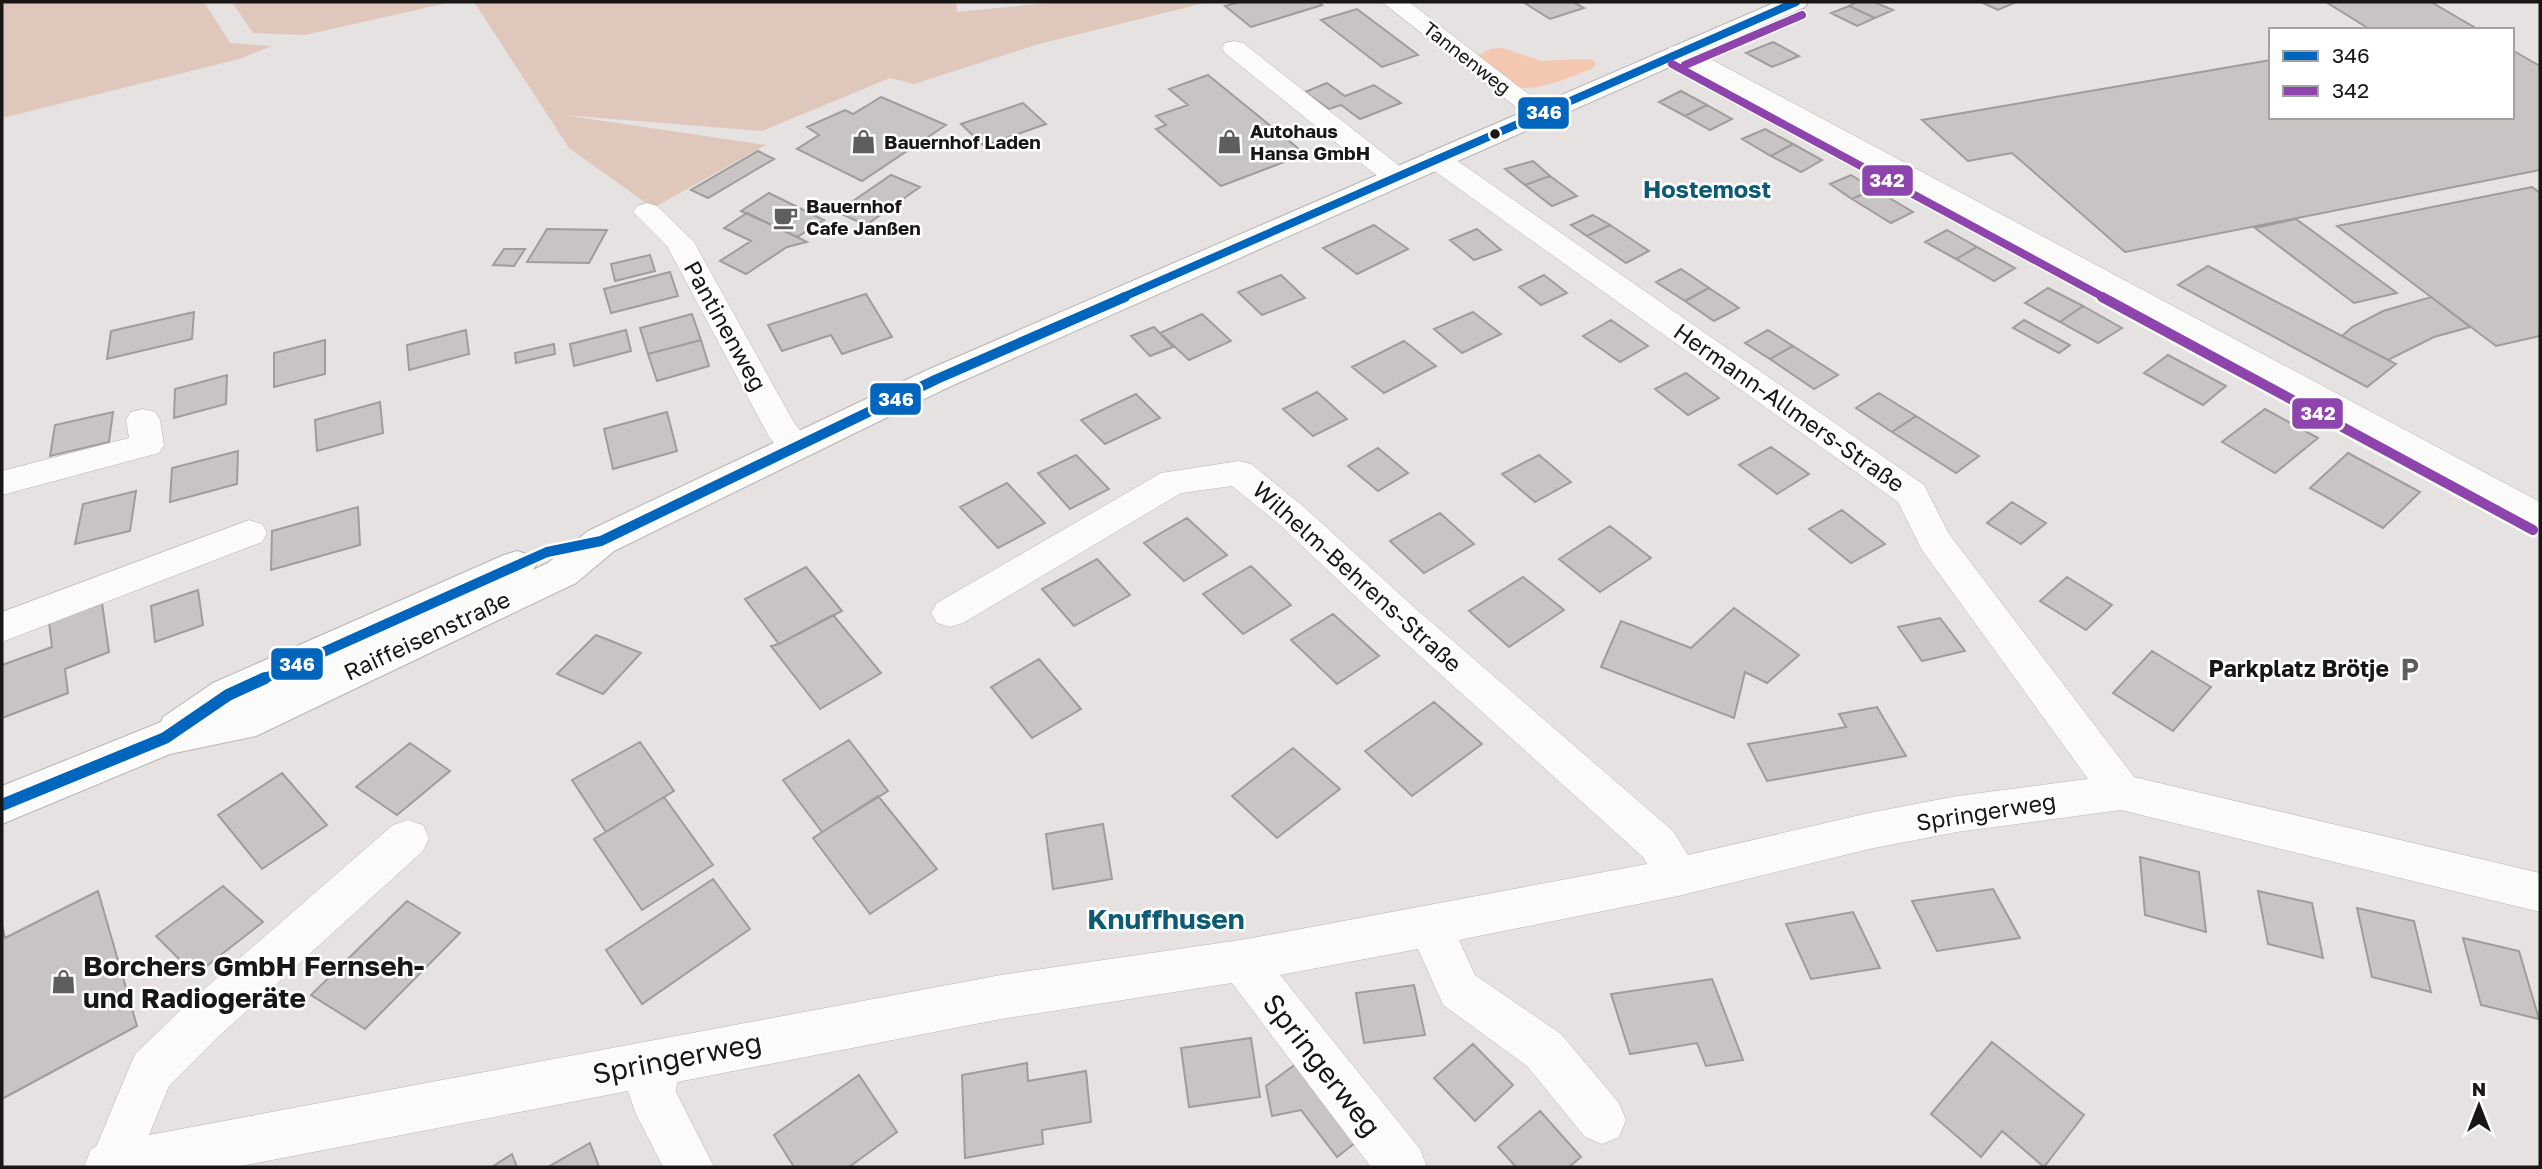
<svg xmlns="http://www.w3.org/2000/svg" width="2542" height="1169" font-family="'Golos Text',sans-serif">
  <rect width="100%" height="100%" fill="#e5e2e1"/>
  <path fill="#e0c7bc" d="M2 2H204L230 43 272 46 239 59 2 118Z
    M232 2H452L305 35 253 33Z
    M474 2H956L957 12 1059 2H1208L1039 44 914 84 890 78 762 131 563 115 766 145 653 208 569 148Z"/>
  <path fill="#f4c7b0" d="M1502 48 1541 61 1587 59 1593 60 1596 64 1593 68C1578 75 1532 93 1519 87 1505 80 1491 66 1478 56L1490 49Z"/>
  <path fill="#c7c4c3" stroke="#9f9d9c" stroke-width="2" d="M1240 2H1318L1322 5 1251 27 1225 6Z
    M1523 2H1573L1584 8 1550 19Z
    M1857 2H1874L1893 10 1875 18 1849 6Z
    M1981 2H2016L1998 10Z
    M2326 2H2431L2479 30H2371Z
    M1849 6 1875 18 1857 26 1831 13Z
    M1357 9 1418 55 1382 67 1321 20Z
    M1773 42 1799 56 1772 67 1746 53Z
    M2512 50 2540 66V170L2125 252 2012 153 1968 161 1922 120 2271 60V117H2512Z
    M1208 75 1305 154 1221 186 1156 129 1166 125 1156 116 1188 105 1169 89Z
    M1327 83 1345 96 1374 85 1401 103 1360 119 1341 105 1329 109 1305 92Z
    M1681 91 1707 105 1685 116 1659 102Z
    M881 97 946 125 862 181 797 149 819 135 807 127 845 110 853 114Z
    M1023 103 1046 124 984 146 961 124Z
    M1707 105 1732 119 1710 130 1685 116Z
    M1765 129 1793 144 1771 156 1742 139Z
    M1793 144 1822 160 1801 172 1771 156Z
    M758 151 774 159 708 198 691 190Z
    M1533 161 1550 176 1525 185 1505 169Z
    M891 175 920 187 866 225 837 212Z
    M1851 175 1874 189 1852 199 1830 184Z
    M1550 176 1577 196 1552 206 1525 185Z
    M2532 187 2540 193V336L2496 346 2337 226Z
    M1874 189 1913 212 1891 223 1852 199Z
    M769 193 824 220 797 237 741 211Z
    M747 213 797 237 807 242 787 247 746 274 720 261 751 241 724 228Z
    M1593 215 1610 225 1587 236 1571 225Z
    M2296 219 2397 293 2354 303 2255 228Z
    M1374 225 1408 249 1357 274 1323 248Z
    M1610 225 1649 251 1626 263 1587 236Z
    M547 229 607 230 589 263 527 262Z
    M1477 229 1501 250 1474 260 1450 240Z
    M1947 230 1977 247 1956 259 1925 242Z
    M1977 247 2015 268 1994 281 1956 259Z
    M504 249H525L514 266 493 265Z
    M650 255 655 271 615 281 611 264Z
    M2208 266 2342 336 2396 364 2367 387 2178 285Z
    M1681 269 1709 288 1685 301 1656 282Z
    M670 272 678 296 611 313 604 289Z
    M1281 275 1305 298 1262 315 1238 292Z
    M1544 275 1567 293 1541 305 1519 287Z
    M1709 288 1739 308 1714 321 1685 301Z
    M2048 288 2083 306 2060 322 2025 303Z
    M866 294 892 337 842 354 831 335 782 351 768 325Z
    M2431 297 2470 327 2434 337 2388 360 2342 336 2352 327 2383 311Z
    M2083 306 2122 328 2098 343 2060 322Z
    M194 312 192 339 107 359 111 331Z
    M1473 312 1501 334 1462 353 1434 329Z
    M692 314 701 340 648 354 640 328Z
    M1202 314 1231 341 1189 360 1160 333Z
    M1611 320 1648 346 1620 362 1583 336Z
    M2024 320 2070 345 2059 353 2013 328Z
    M1154 327 1173 347 1150 356 1131 336Z
    M466 330 469 354 409 370 407 345Z
    M626 330 631 351 574 366 570 344Z
    M1768 330 1793 346 1770 359 1745 343Z
    M325 340V374L274 387V353Z
    M701 340 709 366 657 381 648 354Z
    M1404 341 1436 366 1384 393 1352 367Z
    M554 344 555 354 516 363 515 353Z
    M1793 346 1838 375 1814 389 1770 359Z
    M2168 355 2226 386 2203 405 2144 373Z
    M1686 373 1719 398 1688 415 1655 389Z
    M227 375 226 404 174 418 175 389Z
    M1317 392 1347 419 1313 436 1283 409Z
    M1879 393 1916 416 1892 432 1856 408Z
    M1136 394 1160 418 1105 444 1081 420Z
    M380 402 383 433 317 451 315 420Z
    M2265 409 2318 438 2275 473 2222 442Z
    M113 412 109 442 50 456 55 425Z
    M667 412 677 451 613 469 604 429Z
    M1916 416 1979 456 1956 473 1892 432Z
    M1771 447 1809 474 1777 494 1739 465Z
    M1378 448 1408 473 1378 491 1348 466Z
    M238 451 237 484 170 502 172 468Z
    M2348 453 2420 492 2383 528 2310 488Z
    M1076 455 1109 489 1070 509 1038 473Z
    M1539 455 1571 482 1535 502 1502 474Z
    M1007 483 1045 523 998 548 960 507Z
    M136 491 130 531 75 544 83 504Z
    M2012 502 2046 523 2021 544 1987 523Z
    M358 507 360 545 271 570 272 531Z
    M1842 510 1885 544 1851 563 1809 529Z
    M1440 513 1474 544 1424 573 1390 541Z
    M1187 518 1227 555 1184 581 1144 543Z
    M1610 526 1651 558 1600 592 1559 559Z
    M1097 559 1130 595 1074 626 1042 589Z
    M1251 566 1291 605 1243 634 1203 594Z
    M806 567 842 611 779 644 745 599Z
    M1523 577 1564 610 1509 647 1469 611Z
    M2067 577 2112 605 2086 630 2040 601Z
    M198 590 203 625 155 642 151 606Z
    M102 603 109 652 65 669 68 693 2 718V665L52 647 49 622Z
    M1734 608 1799 655 1767 683 1745 672 1734 718 1601 667 1621 621 1691 648Z
    M1333 614 1379 656 1337 684 1291 640Z
    M833 615 881 673 820 709 771 646 779 644Z
    M1940 618 1965 651 1922 661 1898 627Z
    M596 635 641 653 603 694 557 674Z
    M2152 651 2211 687 2173 731 2113 693Z
    M1039 659 1081 709 1032 738 991 687Z
    M1434 702 1482 744 1412 796 1365 751Z
    M1877 707 1906 756 1767 781 1748 744 1846 727 1839 714Z
    M849 740 888 791 822 832 783 780Z
    M640 742 674 791 606 832 572 780Z
    M410 743 450 771 397 815 356 787Z
    M1293 748 1340 789 1277 838 1232 796Z
    M282 773 327 825 262 869 218 815Z
    M878 796 937 869 870 914 813 838Z
    M664 797 713 865 642 910 594 839Z
    M1103 824 1112 879 1053 889 1046 834Z
    M2140 857 2199 872 2206 932 2145 915Z
    M713 879 750 929 642 1004 606 950Z
    M223 886 263 922 195 975 156 936Z
    M1993 889 2020 938 1937 951 1912 901Z
    M98 891 137 1026 2 1099V925L5 938Z
    M2258 891 2312 903 2323 958 2268 944Z
    M407 901 460 933 365 1029 311 995Z
    M2357 908 2414 921 2431 992 2372 977Z
    M1853 912 1880 968 1811 979 1786 924Z
    M2463 938 2519 951 2539 1019 2481 1005Z
    M1712 979 1743 1060 1706 1066 1697 1043 1630 1054 1611 994Z
    M1414 985 1425 1035 1364 1043 1356 993Z
    M1251 1038 1260 1097 1189 1107 1181 1048Z
    M1992 1042 2084 1115 2044 1167 2002 1131 1981 1157 1931 1114Z
    M1473 1044 1513 1085 1475 1121 1434 1078Z
    M1304 1058 1365 1135 1337 1157 1301 1110 1272 1116 1266 1086Z
    M1027 1063 1028 1081 1086 1071 1091 1122 1042 1130 1043 1144 965 1158 962 1075Z
    M859 1075 897 1132 849 1167H794L774 1135Z
    M1540 1111 1581 1157 1569 1167H1516L1498 1147Z
    M590 1143 599 1167H548Z
    M512 1154 517 1167H492Z"/>
  <g fill="none" stroke-linecap="round" stroke-linejoin="round">
    <defs>
      <path id="street" d="M1382 2H1409L1553 113 1549 119 1540 121 1531 119Z
        M1234 41 1243 43 1406 171 1410 177 1406 183 1396 185 1386 183 1225 53 1222 48 1225 43Z
        M1679 45 1688 47 2540 502V531L2528 527 1670 57 1667 52 1670 47Z
        M1436 151 1446 153 1924 485 1949 534 2134 777 2540 873V912L2121 810 1957 832 1869 849 1678 896 1459 940 1475 975 1561 1034 1619 1103 1626 1120 1619 1137 1602 1144 1585 1137 1527 1066 1443 1005 1418 949 1280 975 1420 1149 1427 1167H1371L1232 983 1001 1019 677 1082 676 1092 714 1167H663L635 1112 628 1091 236 1167H84L91 1149 96 1147 135 1054 187 1004 393 825 408 820 423 825 429 838 423 851 219 1036 169 1086 149 1135 1001 975 1247 939 1647 864 1643 857 1390 629 1280 525 1232 486 1181 493 963 623 950 627 937 623 931 613 937 603 1161 473 1239 461 1251 464 1304 507 1416 609 1673 831 1688 855 1869 813 1957 796 2088 779 1922 550 1898 502 1426 165 1422 159 1426 153Z
        M647 203 657 206 694 242 793 421 812 447 807 455C783 462 781 452 768 435L667 246 633 212 637 206Z
        M143 409 155 412 160 420 164 445 159 453 2 495V471L129 438 126 420 131 412Z
        M249 520 262 524 267 533 262 542 2 642V612Z"/>
      <path id="secondary" d="M1776 2H1808L1805 7 949 387 614 551 576 583 256 736 170 754 2 824V786L161 722 163 717 213 683 504 555 517 551 530 555 536 565 533 570 548 563 588 531 925 371Z"/>
    </defs>
    <use href="#street" stroke="#b8b5b4" stroke-width="1"/>
    <use href="#secondary" stroke="#b8b5b4" stroke-width="2"/>
    <use href="#street" fill="#fbfbfa" fill-rule="evenodd"/>
    <use href="#secondary" fill="#fbfbfa" fill-rule="evenodd"/>
    <defs>
      <path id="bus-1-far2" d="M1121 298 1796 2"/>
      <path id="bus-1-far1" d="M261 680 547 552 601 541 937 379 1125 297"/>
      <path id="bus-1" d="M2 805 165 738 228 695 265 678"/>
      <path id="bus-2-far1" d="M1672 64 2105 298
        M1685 65 1802 15"/>
      <path id="bus-2" d="M2102 297 2533 530"/>
    </defs>
    <use href="#bus-1-far2" stroke="#fff" stroke-width="11"/>
    <use href="#bus-1-far1" stroke="#fff" stroke-width="15"/>
    <use href="#bus-1" stroke="#fff" stroke-width="18"/>
    <use href="#bus-2-far1" stroke="#fff" stroke-width="11"/>
    <use href="#bus-2" stroke="#fff" stroke-width="15"/>
    <use href="#bus-1-far2" stroke="#0065bd" stroke-width="8"/>
    <use href="#bus-1-far1" stroke="#0065bd" stroke-width="10"/>
    <use href="#bus-1" stroke="#0065bd" stroke-width="12"/>
    <use href="#bus-2-far1" stroke="#8e44ad" stroke-width="8"/>
    <use href="#bus-2" stroke="#8e44ad" stroke-width="10"/>
  </g>
  <defs>
    <symbol id="shop-bare" viewBox="-9 -9 18 18"><path d="M-5-2.5h2.3a2.7 3.5 0 0 1 5.4 0H5L5.5 6h-11ZM-1.5-2.5h3a1.5 2.3 0 0 0-3 0Z" fill="#605e5d" stroke="#fff" stroke-width="2.5" paint-order="stroke"/></symbol>
    <symbol id="cafe-bare" viewBox="-9 -9 18 18"><path d="M-5.5-4.5H6V0H3Q3 3.5 0 3.5H-2.5Q-5.5 3.5-5.5 0ZM3-3.2v2h1.7v-2ZM-6 4.5H4V6H-6Z" fill="#605e5d" stroke="#fff" stroke-width="2.5" paint-order="stroke"/></symbol>
    <symbol id="parking-bare" viewBox="-9 -9 18 18"><path d="M-3.5-5.5H1a3.5 3.5 0 0 1 0 7H-1V5.5H-3.5ZM-1-3.4V-.6H.8a1.4 1.4 0 0 0 0-2.8Z" fill="#605e5d" stroke="#fff" stroke-width="2.5" paint-order="stroke"/></symbol>
  </defs>
  <g fill-rule="evenodd">
    <use href="#shop-bare" x="846" y="124" width="35" height="35"/>
    <use href="#shop-bare" x="1212" y="124" width="35" height="35"/>
    <use href="#cafe-bare" x="768" y="200" width="35" height="35"/>
    <use href="#parking-bare" x="2392" y="652" width="35" height="35"/>
    <use href="#shop-bare" x="46" y="964" width="35" height="35"/>
  </g>
  <circle fill="#191716" stroke="#fff" stroke-width="2.5" cx="1495" cy="134" r="6"/>
  <g text-anchor="middle" stroke-width="5" stroke-linejoin="round" paint-order="stroke">
    <g font-size="19" fill="#191716" stroke="#fff">
      <text transform="translate(1467 58) rotate(38)" y="7">Tannenweg</text>
    </g>
    <g font-size="19" font-weight="bold" fill="#191716" stroke="#fff" text-anchor="start">
      <text x="1250" y="138">Autohaus<tspan x="1250" dy="22">Hansa GmbH</tspan></text>
      <text x="884" y="149">Bauernhof Laden</text>
      <text x="806" y="213">Bauernhof<tspan x="806" dy="22">Cafe Janßen</tspan></text>
    </g>
    <g font-size="23" fill="#191716" stroke="#fff">
      <text transform="translate(725 326) rotate(61)" y="8">Pantinenweg</text>
      <text transform="translate(1789 408) rotate(35)" y="8">Hermann-Allmers-Straße</text>
      <text transform="translate(1357 577) rotate(42)" y="8">Wilhelm-Behrens-Straße</text>
      <text transform="translate(427 636) rotate(-25)" y="8">Raiffeisenstraße</text>
      <text transform="translate(1986 812) rotate(-9)" y="8">Springerweg</text>
    </g>
    <g font-size="23" font-weight="bold" fill="#191716" stroke="#fff" text-anchor="end">
      <text x="2389" y="677">Parkplatz Brötje</text>
    </g>
    <g font-size="24" font-weight="bold" fill="#0d5a74" stroke="#fff">
      <text x="1707" y="198">Hostemost</text>
    </g>
    <g font-size="28" font-weight="bold" fill="#0d5a74" stroke="#fff">
      <text x="1166" y="929">Knuffhusen</text>
    </g>
    <g font-size="28" font-weight="bold" fill="#191716" stroke="#fff" text-anchor="start">
      <text x="83" y="976">Borchers GmbH Fernseh-<tspan x="83" dy="32">und Radiogeräte</tspan></text>
    </g>
    <g font-size="28" fill="#191716" stroke="#fff">
      <text transform="translate(677 1058) rotate(-11)" y="10">Springerweg</text>
      <text transform="translate(1322 1065) rotate(52)" y="10">Springerweg</text>
    </g>
  </g>
  <g stroke="#fff" stroke-width="2.5">
    <rect x="1517" y="96" width="53" height="34" rx="7" fill="#0065bd"/>
    <rect x="1861" y="164" width="53" height="33" rx="7" fill="#8e44ad"/>
    <rect x="869" y="382" width="53" height="34" rx="7" fill="#0065bd"/>
    <rect x="2291" y="397" width="53" height="33" rx="7" fill="#8e44ad"/>
    <rect x="270" y="647" width="54" height="34" rx="7" fill="#0065bd"/>
  </g>
  <g font-size="19" text-anchor="middle" font-weight="bold" fill="#fff">
    <text x="1544" y="119">346</text>
    <text x="1887" y="187">342</text>
    <text x="896" y="406">346</text>
    <text x="2318" y="420">342</text>
    <text x="297" y="671">346</text>
  </g>
  <rect width="2542" height="1169" fill="none" stroke="#191716" stroke-width="7"/>
  <rect x="2269" y="28" width="245" height="91" fill="#ffffff" stroke="#a3a2a2" stroke-width="2"/>
  <rect x="2283" y="51" width="35" height="10" fill="#0065bd" stroke="#a3a2a2" stroke-width="2"/>
  <text x="2332" y="63" font-size="21" fill="#191716">346</text>
  <rect x="2283" y="86" width="35" height="10" fill="#8e44ad" stroke="#a3a2a2" stroke-width="2"/>
  <text x="2332" y="98" font-size="21" fill="#191716">342</text>
  <g transform="translate(2479 1106)" stroke="#ffffff" stroke-width="5" paint-order="stroke">
  <path d="M0-5L12 26L0 18L-12 26Z" fill="#191716"/>
  <text y="-10" font-size="19" font-weight="bold" text-anchor="middle" fill="#191716">N</text>
  </g>
</svg>
